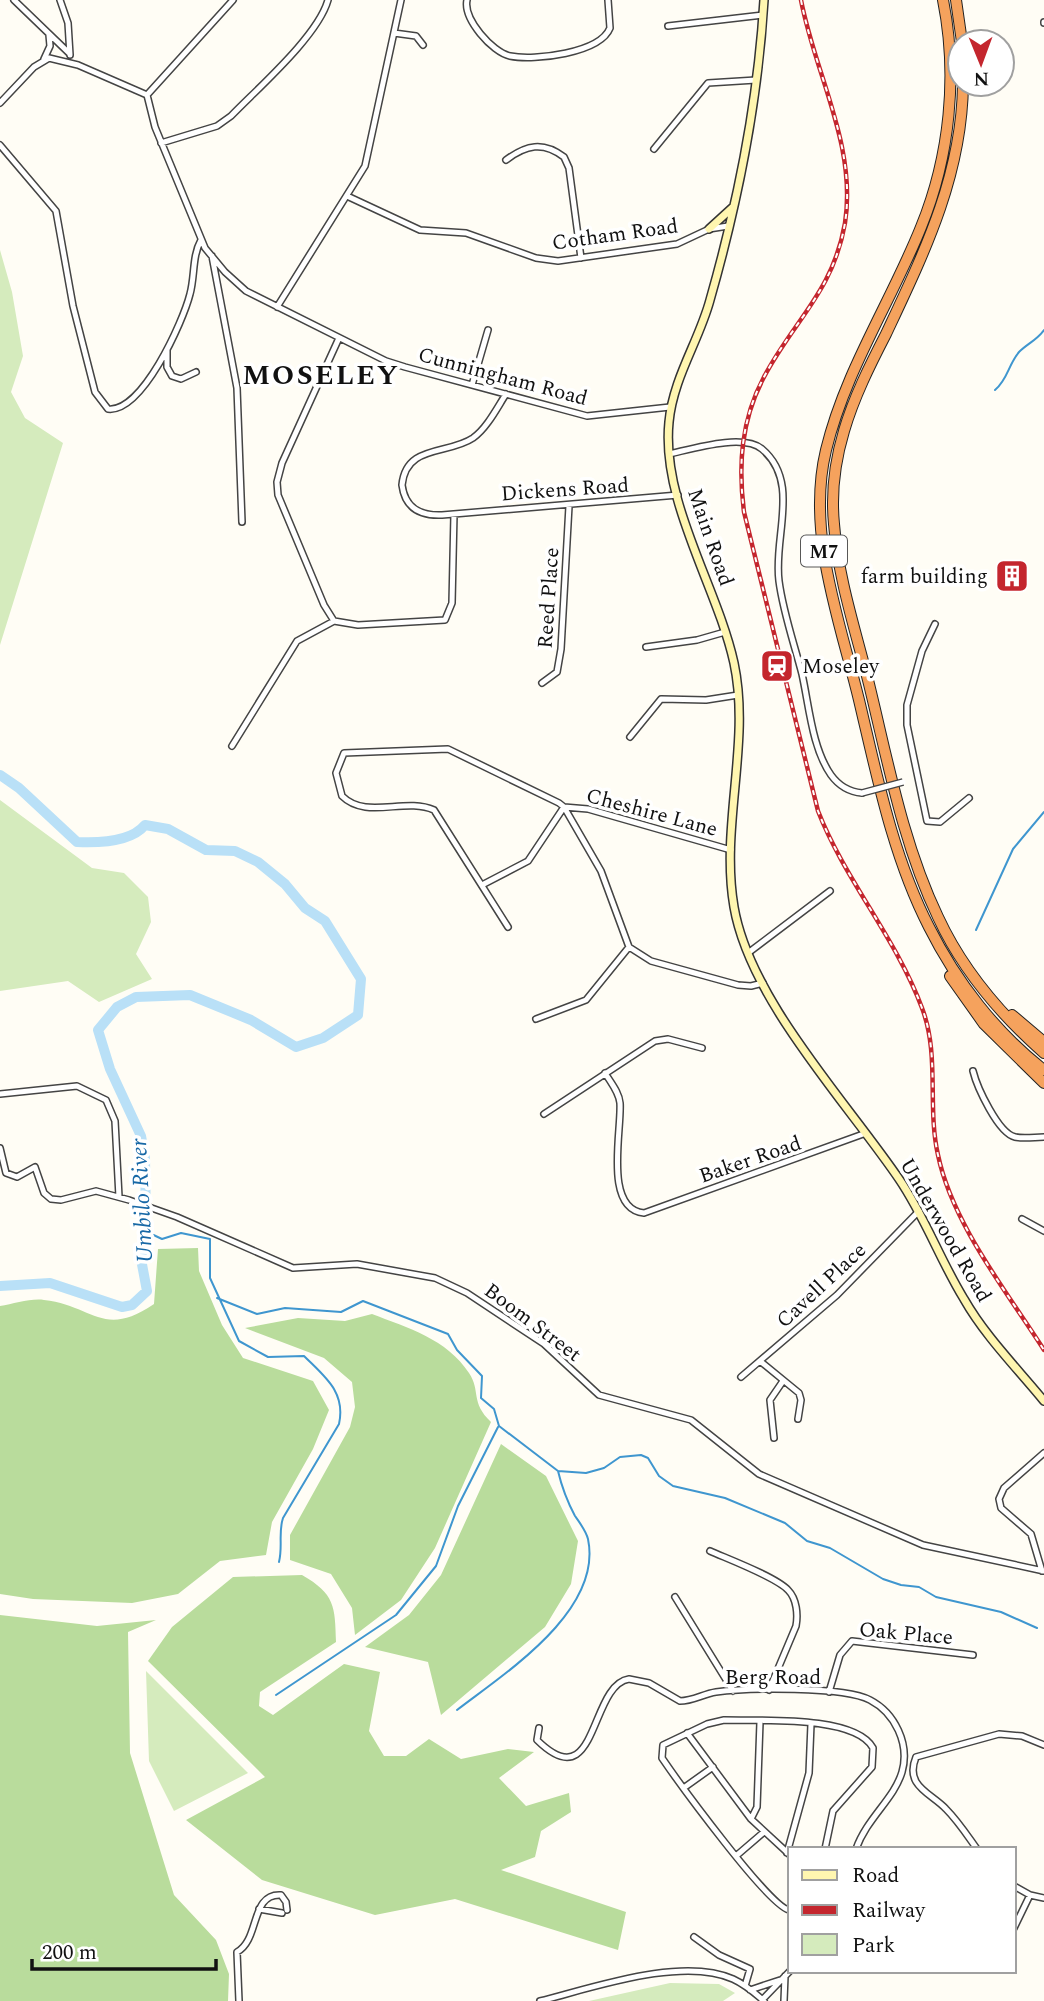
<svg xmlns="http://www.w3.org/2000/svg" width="1044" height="2001" font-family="Spectral,serif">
  <rect width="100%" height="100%" fill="#fffdf5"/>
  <path fill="#d5ebbd" d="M0 250 12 292 23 356 11 392 25 418 63 443 0 645Z
    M0 800 92 868 124 873 148 897 151 922 136 954 152 979 99 1002 68 981 0 991Z
    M146 1671 248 1773 174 1811 149 1761Z
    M670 1983 719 1984 735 1993 723 2001H589Z"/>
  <path fill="#b9dc9c" d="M198 1248 199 1271 222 1325 243 1358 313 1381 329 1410 313 1449 272 1522 266 1555 220 1561 178 1594 132 1603 33 1599 0 1594V1306C14 1304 31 1298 44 1300 92 1305 103 1339 154 1304L158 1249Z
    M372 1314C408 1328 447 1339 469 1373 481 1391 470 1402 491 1422L435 1548 401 1600 355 1635 352 1608 331 1574 290 1560V1535L350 1427 355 1407 352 1382 324 1358 245 1328 298 1318 345 1321Z
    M501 1444 546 1476 578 1541 571 1584 545 1627 441 1715 428 1662 365 1647 409 1615 441 1575Z
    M302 1575C335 1594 335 1606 336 1642L260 1692 259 1706 273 1715 344 1664 380 1672 369 1731 384 1756H406L429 1739 461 1759 508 1749 534 1752 499 1778 526 1806 569 1793 571 1812 541 1831 535 1857 501 1870 626 1912 618 1950 455 1899 375 1915 262 1880 186 1820 265 1777 148 1661 172 1627 233 1577Z
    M0 1615 97 1626 156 1620 128 1632 130 1753 174 1895 216 1940 229 1974 228 2001H0Z"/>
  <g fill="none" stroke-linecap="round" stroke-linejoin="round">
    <path stroke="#3f96cf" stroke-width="2" d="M995 390C1008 379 1008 365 1019 352 1027 344 1037 340 1044 330
      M976 930 1013 849 1044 812
      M145 1231 162 1239 181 1233 210 1239V1278L239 1341 268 1357 304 1356C325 1377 346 1392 339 1424L283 1518C278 1533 283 1546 279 1562
      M217 1298 257 1314 285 1308 341 1312 363 1301 448 1334 457 1350 482 1376 481 1398 494 1409 499 1426 558 1471 586 1473 604 1468 620 1457 641 1455 648 1458 659 1476 673 1486 725 1498 785 1523 807 1541 830 1548 883 1579 901 1585 919 1587 936 1597 1001 1612 1037 1628
      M276 1695 396 1615 436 1566 458 1506 498 1427
      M457 1710C505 1673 603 1611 588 1539 586 1531 580 1523 575 1516 567 1501 562 1488 558 1471"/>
    <path stroke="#b9e0f7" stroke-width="10" d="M0 775 19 788 77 842C99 843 131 842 145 825L168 829 206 850 235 851 258 862 285 884 305 908 325 921 361 979 358 1015 323 1038 296 1047 251 1020 190 995 136 997 117 1007 98 1030 110 1069 141 1136 145 1158 146 1226 141 1259 147 1291 132 1305 122 1307 50 1283 0 1286"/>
    <defs>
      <path id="street" d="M14 0 69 53
        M60 0 68 23 70 55
        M467 0C463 19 492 52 510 56 535 61 600 53 610 28L608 0
        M1044 23V22
        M668 26 763 15
        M394 33 416 36 423 45
        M44 59 50 46 49 35
        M147 95 233 0
        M0 103 34 67 49 58 78 65 147 95 155 127 205 248 225 272 246 291 386 361 405 367 587 416 670 407
        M161 143 217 126 231 116C258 88 318 36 328 0
        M0 145 56 211 73 306 95 392 108 409C142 413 183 322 190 294 195 276 192 256 201 240
        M654 149 708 83 756 80
        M506 160C526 145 543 141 564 157L569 168 581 258
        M347 196 420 230 466 233 536 258 558 261 677 244 709 229 728 226
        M212 256 237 388 242 522
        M277 307 365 166 401 0
        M339 338 282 463 277 482 278 495 324 605 334 621 358 625 445 620 452 603 454 514
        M167 350V367L172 376 181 379 196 372
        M472 385 488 330
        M506 394C497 408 487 428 473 438 448 455 406 444 402 485 405 508 420 516 442 515L678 495
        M669 454C692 449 743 433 762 449 801 482 773 537 779 581 783 612 794 643 802 674 809 705 812 748 831 775 839 786 850 792 862 793
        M935 624 922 651 907 705V725L927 821 940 822 969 798
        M646 647 697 640 725 632
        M542 683 557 672 561 649 569 506
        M630 737 661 699 706 700 738 695
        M232 746 297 641 334 621
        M482 885 528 861 564 807 588 809 731 850
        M508 927 434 810C405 797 366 820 342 796L336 773 344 753 448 749 559 803 564 807 601 871 629 947 651 961 738 985 751 986 763 983
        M748 953 830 891
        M536 1019 586 1000 629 947
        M973 1071C977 1087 998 1133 1015 1137 1024 1139 1035 1137 1044 1137
        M605 1073C611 1083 619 1092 620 1103 622 1130 603 1209 644 1213L866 1133
        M0 1094 77 1086 106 1100 115 1121 119 1197
        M544 1114 655 1041 668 1039 702 1048
        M0 1148 6 1173 17 1177 35 1167 44 1193 51 1199 61 1200 96 1191 129 1200 177 1217 293 1268 357 1264 435 1278 467 1293 544 1344 599 1395 691 1420 759 1474 923 1545 1044 1571
        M1022 1219 1044 1231
        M760 1361 799 1393 801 1400 798 1419
        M741 1377 837 1295 919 1211
        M774 1438 770 1400 783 1381
        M710 1551C728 1559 776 1577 788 1590 797 1599 798 1615 796 1626L769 1690
        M1042 1571 1031 1534 1001 1508 999 1499 1004 1488 1044 1453
        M675 1597 733 1691
        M829 1692 840 1655 852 1641 973 1655
        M539 1728 537 1740C598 1800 589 1685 629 1679L649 1683 680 1701C693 1701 703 1694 716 1692 746 1688 844 1686 870 1700 895 1713 910 1744 902 1772 894 1799 867 1818 856 1849
        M687 1733 751 1819 790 1855
        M685 1787 713 1767
        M751 1819 757 1807 760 1722
        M977 1849C967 1835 958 1821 946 1809 931 1793 904 1786 916 1757L999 1734 1022 1736 1044 1745
        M787 1853 809 1773 811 1724
        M736 1856 764 1832
        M1014 1886 1030 1895 1044 1898
        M259 1909 282 1913
        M790 1910C772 1911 677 1780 662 1758L663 1745 707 1724 724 1720C759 1721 855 1715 873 1748L872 1767 833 1811 825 1849
        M1014 1928 1030 1895
        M694 1937 719 1955 750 1969 745 1986
        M750 1990 780 1980
        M762 2000 790 1971
        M239 2001 237 1952C260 1940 250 1893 281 1895L286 1902 287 1910
        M540 2001C592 1988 682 1956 733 1979 744 1984 755 1993 764 2001
        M784 2001 785 1976"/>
      <path id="secondary" d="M764 0C758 101 738 202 710 300 699 341 673 378 669 422 661 502 717 586 734 663 751 743 720 826 734 907 750 1000 846 1101 899 1179 925 1217 940 1260 964 1299 985 1336 1017 1368 1044 1401
        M709 229 732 208"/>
      <path id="highway" d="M943 0C958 75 950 156 921 227 891 302 845 371 826 450 806 533 840 621 859 700 877 776 893 857 929 927 956 981 996 1033 1044 1070
        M956 0 962 42
        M963 84C962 176 924 253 886 334 870 365 854 397 844 431 835 461 831 493 834 524 838 578 856 632 869 684 888 762 903 844 938 917 962 969 1001 1015 1044 1053
        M950 976 984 1024 1044 1083
        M1012 1015 1044 1042"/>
    </defs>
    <use href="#street" stroke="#444" stroke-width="8"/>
    <use href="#secondary" stroke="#333" stroke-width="10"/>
    <use href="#highway" stroke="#222" stroke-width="12"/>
    <use href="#street" stroke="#fff" stroke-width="5"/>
    <use href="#secondary" stroke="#fff6b0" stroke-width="7"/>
    <use href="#highway" stroke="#f5a25d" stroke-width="10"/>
    <defs>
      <path id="rail" d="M801 0C815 74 857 146 845 223 833 292 794 320 764 377 741 420 738 465 744 512L818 811C845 880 896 938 922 1008 940 1055 927 1107 938 1155 952 1223 1007 1292 1044 1350"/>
    </defs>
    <use href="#rail" stroke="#c4262e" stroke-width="4.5"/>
    <use href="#rail" stroke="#fff" stroke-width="2" stroke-dasharray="5" stroke-linecap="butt"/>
    <defs>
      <path id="street-bridge" d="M862 793 903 782"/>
    </defs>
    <use href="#street-bridge" stroke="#444" stroke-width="8" stroke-linecap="butt"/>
    <use href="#street-bridge" stroke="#fff" stroke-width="5"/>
  </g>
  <defs>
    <symbol id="building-square" viewBox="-11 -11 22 22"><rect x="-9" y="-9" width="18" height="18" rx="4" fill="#c4262e" stroke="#fff"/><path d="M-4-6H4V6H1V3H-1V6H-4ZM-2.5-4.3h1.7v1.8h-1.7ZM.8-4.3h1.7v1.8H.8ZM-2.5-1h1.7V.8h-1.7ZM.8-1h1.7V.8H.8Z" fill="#fff"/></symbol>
    <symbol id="station-square" viewBox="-11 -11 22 22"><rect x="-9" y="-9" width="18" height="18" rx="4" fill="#c4262e" stroke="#fff"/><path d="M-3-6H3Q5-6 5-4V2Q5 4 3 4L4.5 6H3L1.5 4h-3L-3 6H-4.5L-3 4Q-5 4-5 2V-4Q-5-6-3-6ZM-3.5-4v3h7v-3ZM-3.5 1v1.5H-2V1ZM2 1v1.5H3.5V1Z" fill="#fff"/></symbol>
  </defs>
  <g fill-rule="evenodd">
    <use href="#building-square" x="993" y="557" width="38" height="38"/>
    <use href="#station-square" x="758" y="647" width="38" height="38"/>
  </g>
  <g text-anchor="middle" stroke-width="7" stroke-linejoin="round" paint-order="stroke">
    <rect fill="#fff" stroke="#585858" stroke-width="2" x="801" y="535.5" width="46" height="31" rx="5"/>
    <g font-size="19" font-weight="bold" fill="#111">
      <text x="824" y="558">M7</text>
    </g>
    <g font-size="21" fill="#111" stroke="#fff">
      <text transform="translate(615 234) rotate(-8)" y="7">Cotham Road</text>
      <text transform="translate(503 376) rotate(15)" y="7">Cunningham Road</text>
      <text transform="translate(565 489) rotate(-4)" y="7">Dickens Road</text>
      <text transform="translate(711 537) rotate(71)" y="7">Main Road</text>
      <text transform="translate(548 598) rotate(-86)" y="7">Reed Place</text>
      <text transform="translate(652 812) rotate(15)" y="7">Cheshire Lane</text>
      <text transform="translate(750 1159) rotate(-19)" y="7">Baker Road</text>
      <text transform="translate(946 1230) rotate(60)" y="7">Underwood Road</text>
      <text transform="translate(821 1285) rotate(-43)" y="7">Cavell Place</text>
      <text transform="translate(533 1322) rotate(37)" y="7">Boom Street</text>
      <text transform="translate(906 1633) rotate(5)" y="7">Oak Place</text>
      <text x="773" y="1684">Berg Road</text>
    </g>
    <g font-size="21" fill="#111" stroke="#fff" text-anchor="end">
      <text x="988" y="583">farm building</text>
      <text x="802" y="673" text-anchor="start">Moseley</text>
    </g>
    <g font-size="23" font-style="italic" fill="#1768a6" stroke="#fff">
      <text transform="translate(141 1201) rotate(-93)" y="8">Umbilo River</text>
    </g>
    <g font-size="28" font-weight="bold" letter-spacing="2" fill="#111" stroke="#fff">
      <text x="321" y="384">MOSELEY</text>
    </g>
  </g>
  <rect x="788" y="1847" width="228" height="126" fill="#ffffff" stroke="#a0a0a0" stroke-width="2"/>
  <rect x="802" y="1870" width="35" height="10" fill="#fff6b0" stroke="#a0a0a0" stroke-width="2"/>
  <text x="852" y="1882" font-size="21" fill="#111111">Road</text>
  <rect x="802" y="1905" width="35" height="10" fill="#c4262e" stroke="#a0a0a0" stroke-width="2"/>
  <text x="852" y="1917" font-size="21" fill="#111111">Railway</text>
  <rect x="802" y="1934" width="35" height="21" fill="#d5ebbd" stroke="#a0a0a0" stroke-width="2"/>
  <text x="852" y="1952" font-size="21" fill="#111111">Park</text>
  <g transform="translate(981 63) rotate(179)"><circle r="33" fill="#ffffff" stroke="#a0a0a0" stroke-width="2"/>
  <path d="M0-5L12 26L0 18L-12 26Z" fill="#c4262e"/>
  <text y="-10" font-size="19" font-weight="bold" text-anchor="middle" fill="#111111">N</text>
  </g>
  <path d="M32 1959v10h184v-10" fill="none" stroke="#111111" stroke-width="3.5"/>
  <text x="42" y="1959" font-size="21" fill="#111111" stroke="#ffffff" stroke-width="5" paint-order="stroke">200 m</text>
</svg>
